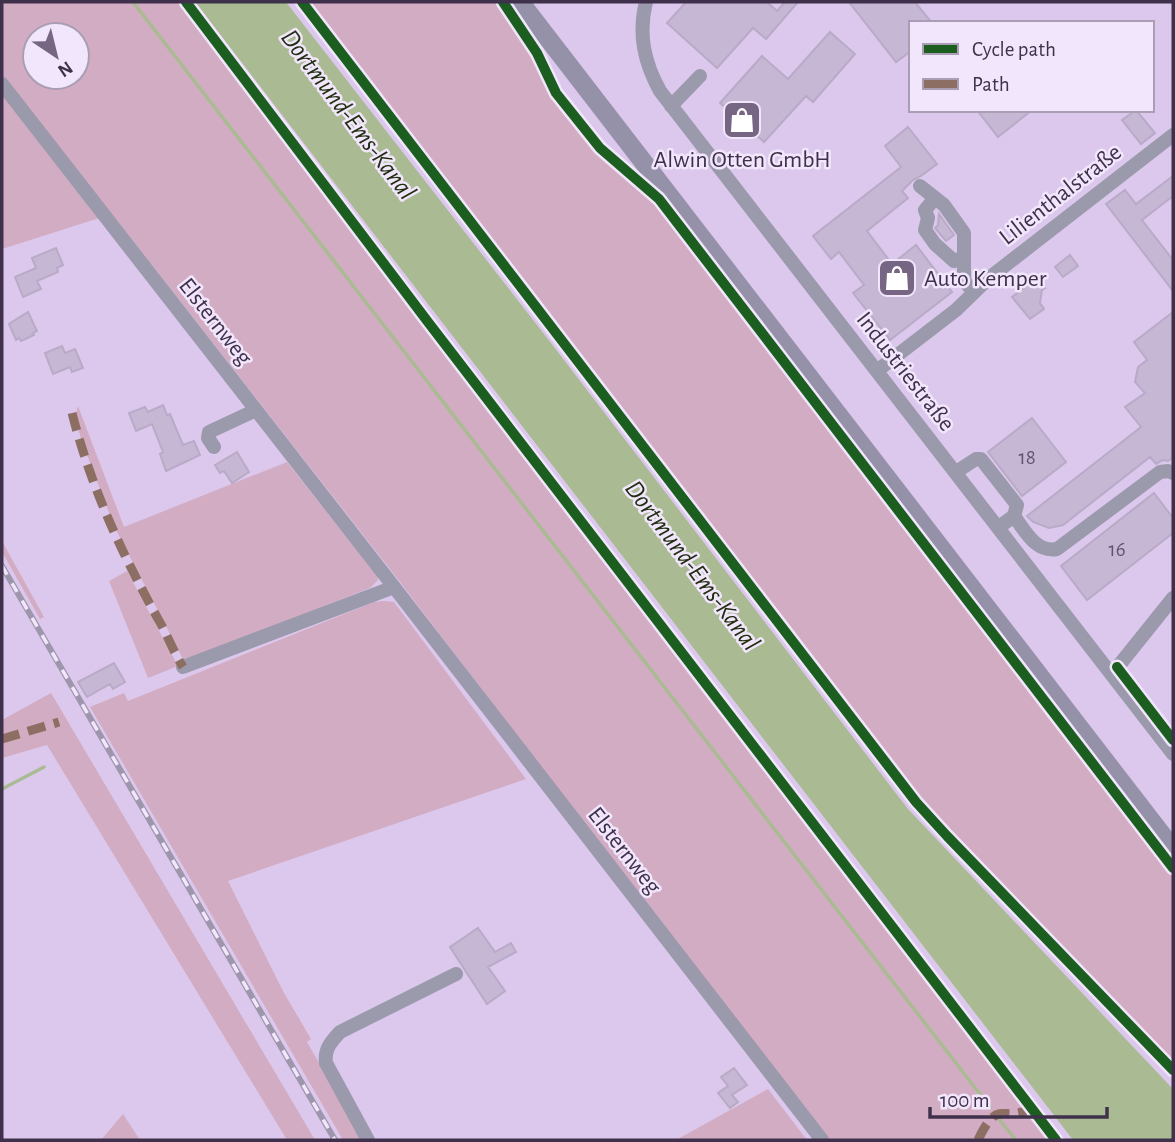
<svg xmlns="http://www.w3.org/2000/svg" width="1175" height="1142" font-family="'Alegreya Sans',sans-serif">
  <rect width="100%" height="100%" fill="#dcc8ed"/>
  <path fill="#d2acc2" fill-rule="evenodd" d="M2 2H181L728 721 1054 1140H825L400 582 112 214 2 249ZM35 35H77V77H35Z
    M306 2H498L533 55 552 95 597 151 655 202 1173 875V1066L949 834 919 799Z
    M78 406 124 527 287 462 377 576 378 580 370 588 184 661 114 526 81 439 75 417Z
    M2 541 44 617 40 619 2 552Z
    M127 571 178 666 148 678 109 581Z
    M384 601 394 602 526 779 228 881 284 993 311 1039 307 1042 363 1140H343L90 707 124 693 128 701 374 602Z
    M51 693 315 1140H287L47 745 2 758V720Z
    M768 1089 807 1140H676Z
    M123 1114 140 1140H101Z"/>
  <path fill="#aabb93" d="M195 2H286L551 343 908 809 1173 1089V1140H1073Z"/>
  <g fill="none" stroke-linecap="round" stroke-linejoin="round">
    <path stroke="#aabb93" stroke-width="3.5" d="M133 2 990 1107
      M2 789 44 767
      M998 1118 1016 1140"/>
  </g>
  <path fill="#c6b7d4" stroke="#b9aac7" stroke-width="2" d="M686 2H767L777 11 785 2H798L766 39 753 28 717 68 667 23Z
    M849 2H915L932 23H911V51L896 62Z
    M830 32 855 54 813 102 806 96 764 142 720 103 762 56 788 79Z
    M977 110H1032L998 137Z
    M1136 110 1155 133 1141 144 1122 120Z
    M908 127 937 164 921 176 913 180 902 191 908 198 867 231 892 264 916 245 952 292 890 340 853 293 864 285 839 252 831 259 813 236 901 167 885 146Z
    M1173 176V196L1142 220 1173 260V291L1106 204 1125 190 1136 204Z
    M939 214 954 235 946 241 935 228 938 225Z
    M56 248 63 265 57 268 58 272 37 281 41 289 23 297 15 277 36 268 32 258Z
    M1070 255 1078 266 1063 277 1055 267Z
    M1037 278 1045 288 1042 290 1040 303 1044 309 1030 319 1012 297Z
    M28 312 37 331 33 333 34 335 21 341 19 338 16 340 9 324Z
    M1173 312V457L1168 461 1163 460 1156 464 1150 457 1063 525 1049 528 1033 522 1027 516 1141 427 1125 407 1145 393 1135 382 1138 367 1147 360 1134 342Z
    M62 346 65 353 75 349 83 368 72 372 70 367 53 374 45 353Z
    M163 405 167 415 170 414 183 445 194 441 200 455 166 471 160 454 163 452 152 424 136 431 129 413 145 407 148 412Z
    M1032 418 1066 462 1022 496 988 452Z
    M237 452 249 472 232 483 224 471 220 473 215 465Z
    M1154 493 1173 518V533L1087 600 1061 566Z
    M114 663 125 682 113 689 110 684 87 697 78 682Z
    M478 928 495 952 511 943 516 952 488 967 505 991 487 1004 450 947Z
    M734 1068 747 1085 732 1095 738 1102 730 1108 718 1093 728 1086 721 1077Z"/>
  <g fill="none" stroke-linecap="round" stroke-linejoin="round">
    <path stroke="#9b99ac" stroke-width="14" d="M646 2C638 34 644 62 660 91L1173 754
      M2 84 394 587 822 1140
      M671 106 700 76
      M920 186 944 205 964 233V281L974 292
      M935 198 925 210 928 218 925 230 935 244 954 261 964 257
      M878 370 956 310 989 278 1173 135
      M214 447 208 438 209 432 256 410
      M956 472 976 459H981L1017 505 1014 516
      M999 527 1014 516C1025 531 1036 553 1057 549L1160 472 1168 471 1173 473
      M183 667 394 587
      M1112 674 1173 598
      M368 1140 326 1063C324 1049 331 1042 340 1032L456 974"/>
    <path stroke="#9591a8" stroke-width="19" d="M520 2 1173 849"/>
    <defs>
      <path id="rail" d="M2 566 335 1140"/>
    </defs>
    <use href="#rail" stroke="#9e96ac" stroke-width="6"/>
    <use href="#rail" stroke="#f1e6fb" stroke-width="3.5" stroke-dasharray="10" stroke-linecap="butt"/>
    <path stroke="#8d6e63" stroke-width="9" stroke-dasharray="18 9" stroke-linecap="butt" d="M72 413C91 487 121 552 158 619 167 634 173 651 183 667
      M2 739 59 722
      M978 1140C999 1096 1002 1124 1032 1108"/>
    <defs>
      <path id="cycleway" d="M186 2 428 322 1056 1140
        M302 2 916 802 947 836 1173 1070
        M503 2 537 53 556 93 600 148 659 199 1173 868
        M1117 667 1173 740"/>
    </defs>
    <use href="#cycleway" stroke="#f1e6fb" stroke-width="15"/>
    <use href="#cycleway" stroke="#1b5e20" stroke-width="10"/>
  </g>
  <defs>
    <symbol id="shop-square" viewBox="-11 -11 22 22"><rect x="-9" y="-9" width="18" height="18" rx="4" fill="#766684" stroke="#f1e6fb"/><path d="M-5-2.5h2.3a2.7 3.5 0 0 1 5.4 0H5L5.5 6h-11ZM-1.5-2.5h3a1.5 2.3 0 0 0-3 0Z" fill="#fff"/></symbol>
  </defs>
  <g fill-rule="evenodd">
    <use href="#shop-square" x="720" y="98" width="44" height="44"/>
    <use href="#shop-square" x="875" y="256" width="44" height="44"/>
  </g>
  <g text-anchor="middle" stroke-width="5" stroke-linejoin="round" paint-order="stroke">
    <g font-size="21" fill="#62536e">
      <text x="1027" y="464">18</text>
      <text x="1117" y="556">16</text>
    </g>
    <g font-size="24" fill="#3f314b" stroke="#f1e6fb">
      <text x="742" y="167">Alwin Otten GmbH</text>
      <text x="924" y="286" text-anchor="start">Auto Kemper</text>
    </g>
    <g font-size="24" fill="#3f314b" stroke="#f1e6fb">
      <text transform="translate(1060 194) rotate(-38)" y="8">Lilienthalstraße</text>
      <text transform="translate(216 321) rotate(52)" y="8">Elsternweg</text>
      <text transform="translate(906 371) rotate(52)" y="8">Industriestraße</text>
      <text transform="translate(625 850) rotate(52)" y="8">Elsternweg</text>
    </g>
    <g font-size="26" font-style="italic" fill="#212e0f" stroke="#f1e6fb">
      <text transform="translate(349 114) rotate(53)" y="9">Dortmund-Ems-Kanal</text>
      <text transform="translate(693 565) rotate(53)" y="9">Dortmund-Ems-Kanal</text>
    </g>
  </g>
  <rect width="1175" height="1142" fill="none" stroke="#3f314b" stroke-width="7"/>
  <rect x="909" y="21" width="245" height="91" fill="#f1e6fb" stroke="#aa9eb5" stroke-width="2"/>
  <rect x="923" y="44" width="35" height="10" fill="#1b5e20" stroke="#aa9eb5" stroke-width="2"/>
  <text x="972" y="56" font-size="21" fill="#3f314b">Cycle path</text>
  <rect x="923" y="79" width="35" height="10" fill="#8d6e63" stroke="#aa9eb5" stroke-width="2"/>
  <text x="972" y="91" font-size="21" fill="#3f314b">Path</text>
  <g transform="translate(56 56) rotate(145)"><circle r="33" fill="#f1e6fb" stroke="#aa9eb5" stroke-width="2"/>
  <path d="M0-5L12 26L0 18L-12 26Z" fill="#766684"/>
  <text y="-10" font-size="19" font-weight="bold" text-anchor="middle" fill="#3f314b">N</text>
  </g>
  <path d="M930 1107v10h177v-10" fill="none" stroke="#3f314b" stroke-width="3.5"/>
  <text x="940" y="1107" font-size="21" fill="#3f314b" stroke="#f1e6fb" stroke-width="5" paint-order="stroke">100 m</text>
</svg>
